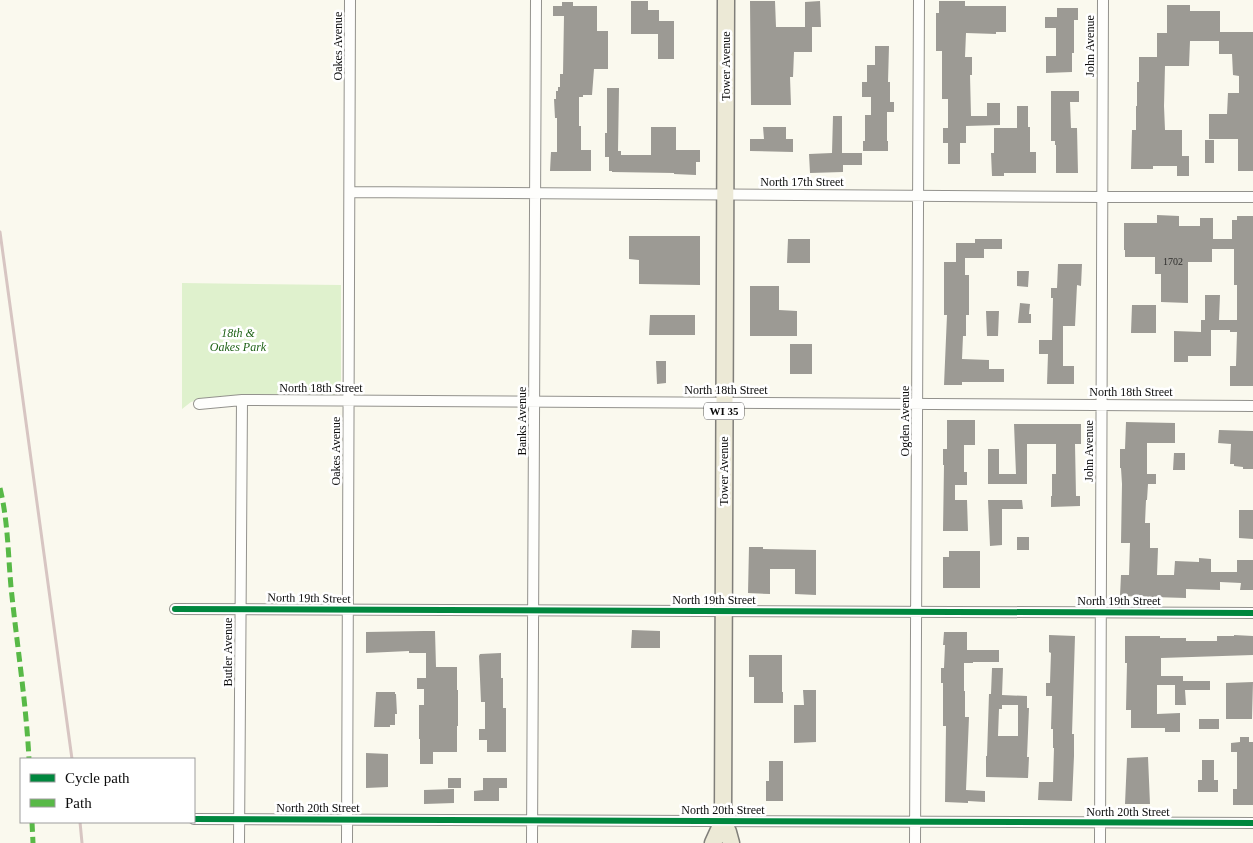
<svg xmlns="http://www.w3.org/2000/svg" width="1253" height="843" font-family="Georgia,serif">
  <rect width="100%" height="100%" fill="#faf9ee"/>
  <path fill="#dff1cd" d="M182 283 341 285V383L338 393 334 395 287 394 232 396 204 398 191 402 182 409Z"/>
  <path fill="#9c9a94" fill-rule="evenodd" d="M631 1H648V10H659V21H674V59H658V34H631Z
    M750 1H775L776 27H812V52H794L793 77H790L791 105H751Z
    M820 1 821 27H805V2Z
    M939 1H965V6H1006V32H996V34L966 33 965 57H972V75H970L971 116H987V103H1000V125L966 126V143H960V164H948V143H943V128H948V99H942V51H936V13H939Z
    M562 2H573V6H597V31H608V69H594L592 95H583V97H579V126H581V150H591V171H550L551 152H557V118H555L554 99H556V91H558V87H560V74H563L564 16H553V6H562Z
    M1167 5H1190V11H1220V32H1253V171H1238V139H1209V114H1227L1228 93H1239V76L1233 75 1232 54H1219V41H1190L1189 66H1165L1164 106 1165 130H1182V156H1189V176H1177V166H1153V169H1131L1132 130H1136V106H1137V82H1139V57H1157V33H1167Z
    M1057 8H1078V20H1074V53H1072V72L1046 73V56H1056V28H1045V17H1057Z
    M875 46H889L888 82H890V102H894V112H887V141H888V151H863V141H865V115H871V97H862V82H867V65H875Z
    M607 88H619L618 151H621V155H651V127H676V150H700V162H696V175L674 174V173L612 172V171H609V157H605V133H607Z
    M1051 91H1079V102H1070L1071 128H1077L1078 173H1056V145H1055V141H1051Z
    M1017 106H1028V127H1030V152H1036V173H1004V176H992L991 153H994V128H1017Z
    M833 116H842V153H862V165H843V172L810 173 809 154 832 153Z
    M763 127H786V139H793V152L750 151V139H764Z
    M1205 140H1214V163H1205Z
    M1157 215 1179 216V226H1200V218H1213V239H1232V220H1237V216H1253V386H1230V366H1236L1237 332H1230V330H1211V356H1188V362H1174V331L1201 332V320H1205V295H1220L1219 320H1237V285H1234V249H1212V262H1188V303L1161 302V274H1155V257H1125V250H1124V223H1157Z
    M629 236H700V285L639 284V260L629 259Z
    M788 239H810V263H787Z
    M975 239H1002V249H984V258H965V275H969V315H966V336H963L962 359 989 360V369H1004V382H962V385H944L947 315H944V262H956V243H975Z
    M1058 264H1082L1081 286 1077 285 1075 326H1063V366H1074V384H1047L1048 354H1039V340H1052L1053 298H1051V288H1057Z
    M1017 271H1029L1028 287 1017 286Z
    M750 286H779V310L797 311V336H750Z
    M1020 303 1030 304 1029 314H1031V323H1018Z
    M1132 305H1156V333H1131Z
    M986 311H999L998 336H987Z
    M650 315H695V335H649Z
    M790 344H812V374H790Z
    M656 361H666V383L657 384Z
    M947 420H975V445H964V472H967V485H955V500H967L968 531H943L944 465H943V449H947Z
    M1126 422 1175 423V443H1147V474H1156V484H1148L1147 500H1146L1145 523H1150V548H1158L1157 575H1174L1175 561 1199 562V558L1211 559V572H1237V560H1253V590H1240L1241 583 1220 582V590L1186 589V598L1120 596 1121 575H1129L1130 543H1121L1122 484 1121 468H1120V449H1125Z
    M1014 424H1081V444H1075L1076 496H1080V506L1051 507V496H1052V474H1056V444H1027V484H988V449H999V474H1016Z
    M1219 430 1253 431V469H1243V467L1234 466V464H1230L1231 444 1218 443Z
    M1174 453H1185V470H1173Z
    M988 500H1022L1023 509H1002V545L990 546Z
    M1239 510H1253V539L1239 538Z
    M1017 537H1029V550H1017Z
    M749 547H763V549L816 550V595L795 594V569H770V594L748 593Z
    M949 551H980V588H943V557H949Z
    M632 630 660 631V648H631Z
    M424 631H435L436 667H457V690H458V726H457V752H433V764H420V739H419V705H424V689H417V678H426V653H409V651L366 653V632Z
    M944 632H967V650H999V662H973V663H964V691H965V717H969L966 790 985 791V802L968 801V803L945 802 946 726H943V683H941V668H944L945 645H943Z
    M1049 635 1075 636 1072 734H1074V756L1072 801 1038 800 1039 782H1053L1054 748H1053V729H1051L1052 696H1046V683H1050L1051 653 1049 652Z
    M1234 635 1253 636V655L1161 658V676H1183V681H1210V690H1185L1186 705H1175V685H1157V714L1180 713V732H1165V728H1131V710H1126L1127 663H1125V636H1160V638H1186V641H1217V636H1234Z
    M501 653V678H503V708H506V752H487V740H479V729H485V702H481L479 656 480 654Z
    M749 655H782V692H783V703H754V677H749Z
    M992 668H1003L1002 695 1027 696V708H1029L1027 757H1029L1028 778 986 777V756H987L989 694H991ZM1002 705H1018V736H998L999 709H1002Z
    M1253 682 1252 719H1226V683Z
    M803 690H816V742L794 743V705H804Z
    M376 692H395V694H396L397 714H395V725H390V727H374Z
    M1199 719H1219V729H1199Z
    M1240 737H1249V742H1253V805H1233V789H1237V752H1231V743L1240 742Z
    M366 753 388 754V787L366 788Z
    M1148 757 1150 804H1125L1127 758Z
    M1202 760H1214V780H1218V792H1198V780H1202Z
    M769 761H783V801H766V781H769Z
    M448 778H461V788H448Z
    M483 778H507V788H499V801H474V791L483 790Z
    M454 789V803L424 804V790Z"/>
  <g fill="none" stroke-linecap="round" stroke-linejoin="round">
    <defs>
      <path id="minor" d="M350 192 1102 197H1253
        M199 404 242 400 1253 406
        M175 609 1253 613
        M194 819 1253 823
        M239 843 242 400
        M347 843 350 0
        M532 843 536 0
        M915 843 919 0
        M1100 843 1103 0"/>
      <path id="primary" d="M723 821 728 832 731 843
        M713 843 723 821 726 0"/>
    </defs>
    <use href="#minor" stroke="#93928d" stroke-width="12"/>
    <use href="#primary" stroke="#807f7a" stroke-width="19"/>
    <use href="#minor" stroke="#fefefc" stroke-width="10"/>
    <use href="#primary" stroke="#ece9d6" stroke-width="16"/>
    <path stroke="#d7c5c2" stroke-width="3" d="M0 232 72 759
      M80 822 82 843"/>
    <path stroke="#58b947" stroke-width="5" stroke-dasharray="10 5" stroke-linecap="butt" d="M0 488C8 521 8 554 11 587 17 645 26 702 29 759
      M32 822 33 843"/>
    <defs>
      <path id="cycleway" d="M175 609 1253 613
        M194 819 1253 823"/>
    </defs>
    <use href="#cycleway" stroke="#fff" stroke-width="9"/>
    <use href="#cycleway" stroke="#00873e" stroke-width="6"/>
  </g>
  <g text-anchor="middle" stroke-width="5" stroke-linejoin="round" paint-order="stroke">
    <g font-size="10" fill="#2f2f2d">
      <text x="1173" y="265">1702</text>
    </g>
    <rect fill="#fff" stroke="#545454" stroke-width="1" x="704" y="402.5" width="40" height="17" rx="4"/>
    <g font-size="11" font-weight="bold" fill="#0b0b0b">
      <text x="724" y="415">WI 35</text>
    </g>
    <g font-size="12" fill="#0b0b0b" stroke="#fff">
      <text transform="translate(338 46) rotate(-90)" y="4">Oakes Avenue</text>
      <text transform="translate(1090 46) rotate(-90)" y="4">John Avenue</text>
      <text transform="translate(726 66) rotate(-90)" y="4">Tower Avenue</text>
      <text x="802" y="186">North 17th Street</text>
      <text x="321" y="392">North 18th Street</text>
      <text x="726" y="394">North 18th Street</text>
      <text x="1131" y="396">North 18th Street</text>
      <text transform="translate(522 421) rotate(-90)" y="4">Banks Avenue</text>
      <text transform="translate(905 421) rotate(-90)" y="4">Ogden Avenue</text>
      <text transform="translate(336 451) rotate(-90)" y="4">Oakes Avenue</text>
      <text transform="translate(1089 451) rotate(-90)" y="4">John Avenue</text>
      <text transform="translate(724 471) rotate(-90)" y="4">Tower Avenue</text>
      <text transform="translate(309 598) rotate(1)" y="4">North 19th Street</text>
      <text x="714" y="604">North 19th Street</text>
      <text x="1119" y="605">North 19th Street</text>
      <text transform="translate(228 652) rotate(-90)" y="4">Butler Avenue</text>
      <text x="318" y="812">North 20th Street</text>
      <text x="723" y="814">North 20th Street</text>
      <text x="1128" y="816">North 20th Street</text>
    </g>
    <g font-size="12" font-style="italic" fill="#22641a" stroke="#fff">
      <text x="238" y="337">18th &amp;<tspan x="238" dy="14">Oakes Park</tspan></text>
    </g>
  </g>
  <rect x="20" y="758" width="175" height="65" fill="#ffffff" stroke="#9d9d9d"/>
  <rect x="30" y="774" width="25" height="8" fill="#00873e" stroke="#9d9d9d"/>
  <text x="65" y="783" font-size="15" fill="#0b0b0b">Cycle path</text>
  <rect x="30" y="799" width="25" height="8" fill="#58b947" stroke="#9d9d9d"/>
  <text x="65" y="808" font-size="15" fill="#0b0b0b">Path</text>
</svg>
